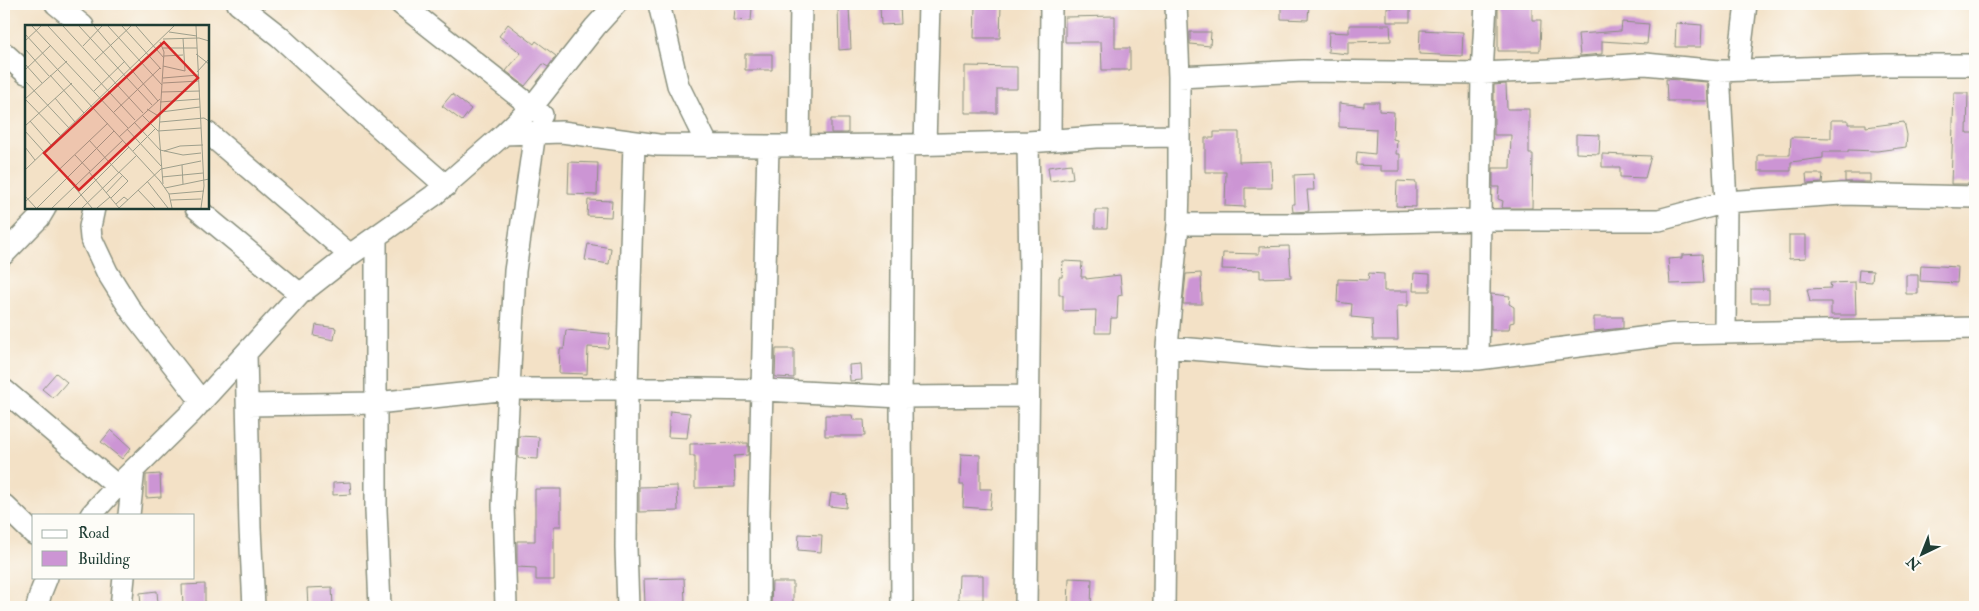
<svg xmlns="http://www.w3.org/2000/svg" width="1979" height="611" font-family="'IM FELL Double Pica',serif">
  <rect width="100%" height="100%" fill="#fdfcf7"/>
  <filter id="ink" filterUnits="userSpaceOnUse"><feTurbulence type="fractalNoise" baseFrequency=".02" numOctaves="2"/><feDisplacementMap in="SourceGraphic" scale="10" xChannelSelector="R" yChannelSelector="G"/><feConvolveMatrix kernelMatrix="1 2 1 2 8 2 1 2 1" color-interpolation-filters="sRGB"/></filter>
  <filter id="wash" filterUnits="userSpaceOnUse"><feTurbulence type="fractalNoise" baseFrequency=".0096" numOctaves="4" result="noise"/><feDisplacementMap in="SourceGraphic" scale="20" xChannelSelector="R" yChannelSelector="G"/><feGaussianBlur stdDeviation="1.12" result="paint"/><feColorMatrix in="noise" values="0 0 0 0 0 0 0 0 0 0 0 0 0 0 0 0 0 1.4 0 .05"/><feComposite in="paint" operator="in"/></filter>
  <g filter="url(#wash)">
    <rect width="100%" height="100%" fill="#f3e1c6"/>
    <g id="blocks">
      <path fill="#cc95d4" d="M1281 4H1309L1308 20 1281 19Z
        M1498 4H1532V20H1541L1540 51H1498Z
        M900 5 901 24 881 25 880 6Z
        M975 5H1001L1000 38H974Z
        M735 7 752 8 751 21 734 20Z
        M838 7H849L851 49 839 50Z
        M1410 7V22H1387V8Z
        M1115 16V48H1130V70H1102L1101 42H1065V17Z
        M1622 22 1649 24 1647 44 1602 41V54L1580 56 1578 34 1621 31Z
        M1676 23 1702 25 1701 47H1675Z
        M508 24 534 44 536 41 556 56 548 67 543 64 525 86 506 71 521 53 499 36Z
        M1349 25H1390L1391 41 1348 42V54L1328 52 1329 32 1349 33Z
        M1420 30 1463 32 1462 56 1419 54Z
        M1190 32H1211L1210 46 1190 44Z
        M745 54H772V70H745Z
        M965 66 1017 67V89H997V113H965Z
        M1666 79 1707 82 1708 101H1667Z
        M1506 84 1507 109H1529V154H1533L1532 208H1502L1503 201 1498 199 1499 187H1493V168H1510L1511 135H1494V85Z
        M1954 93H1968L1967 133H1975L1974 184H1951Z
        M452 94 471 109 462 121 442 106Z
        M1364 102H1379V111L1394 112 1393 139 1397 140 1396 154H1400V171H1381V166L1356 165 1357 152 1375 154 1376 129 1339 127V103L1364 106Z
        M831 119H848V133H831Z
        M1831 120H1848V124H1866V127L1904 122 1907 135 1906 147 1877 151 1848 150V152H1823V158L1791 162V171H1758V155H1790L1791 137 1831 138Z
        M1214 132H1239V162L1271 161 1272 188H1245V207L1225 206 1226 172H1205V138H1214Z
        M1576 134 1600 135 1599 154 1576 153Z
        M1602 154 1651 156 1645 178 1620 177V167H1602Z
        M569 162 598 163 597 195 568 194Z
        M1071 164 1073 178 1050 181 1048 167Z
        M1313 174 1314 190H1307L1309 211 1293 212 1292 204H1295L1294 175Z
        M1806 174H1823L1822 183 1807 184Z
        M1845 174H1870V182H1845Z
        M1397 181 1416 182V207L1396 206Z
        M588 200 612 201 611 217 587 216Z
        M1095 210H1108L1107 228H1095Z
        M1789 235H1806V258L1789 259Z
        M588 244 611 248 609 264 585 260Z
        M1289 246 1291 277 1260 278V270L1222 269 1223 253 1259 254V247Z
        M1702 254 1704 283 1670 284 1668 259 1682 258V255Z
        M1063 261 1082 262 1081 277H1086V279L1120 275 1122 295 1118 296 1117 318H1111L1110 333H1095L1096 310 1063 311V295H1059V277H1062Z
        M1921 265 1958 267 1957 283 1920 281Z
        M1859 270 1873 271 1872 282 1858 281Z
        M1201 273 1202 304H1183L1186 274Z
        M1369 273 1384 274V291H1408V306H1397L1398 340H1373L1372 319 1351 317 1352 304 1337 302 1338 279 1368 280Z
        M1414 273 1430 274V291H1413Z
        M1906 275H1918V294H1906Z
        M1855 282 1856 315H1831V302H1810L1807 289 1831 288 1830 283Z
        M1751 289H1769V303H1751Z
        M1491 294 1510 296 1509 304 1514 307V322L1510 323 1509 330H1491Z
        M1594 317H1623V328L1594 331Z
        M316 325 336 328 334 340 314 336Z
        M566 330 610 334 608 348 588 347 587 374 559 373 560 349H564Z
        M776 349H794V378L775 377Z
        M861 364 862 380 850 381 849 365Z
        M56 373 67 382 53 398 42 389Z
        M670 411 690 413 687 438 668 437Z
        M825 415H852L853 420H864L865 436H825Z
        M111 430 131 448 122 459 101 442Z
        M519 436 539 437 538 459 518 458Z
        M748 443V455L734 456 735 487 695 488V456H690V444Z
        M961 454 980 455V489H992L990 509 963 507 964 485H960Z
        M160 474 161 497 146 498V475Z
        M350 482 351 494 333 495V483Z
        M677 486 678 511 639 512V487Z
        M535 489H561V526H554V580H536V568L517 567V541H535Z
        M831 493 847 495 846 508 829 506Z
        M799 534 822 535 821 552 798 550Z
        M959 575H983V600H958Z
        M684 578 685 603 645 605 644 579Z
        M1069 578 1092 579 1091 607H1068Z
        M772 582H793V607H771Z
        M205 584V607H183L182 585Z
        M332 587 333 607H308L307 588Z
        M157 591 158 604 141 606 140 593Z"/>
    </g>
  </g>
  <g filter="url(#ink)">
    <use href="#blocks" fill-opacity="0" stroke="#898f7d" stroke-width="1"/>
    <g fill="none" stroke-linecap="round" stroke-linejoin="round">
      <defs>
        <path id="minor" d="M56 4 83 26
          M238 4 279 36 373 122 446 186
          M401 4 542 115
          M659 4 678 85 708 146
          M4 53 26 73
          M1738 70 1746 4
          M1719 71 1726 202 1725 332
          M1179 77 1303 71 1482 73 1572 69 1645 64 1719 71 1886 65H1975
          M208 133 350 255
          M504 134 562 132 658 145 768 146 903 145 1028 142 1097 137 1178 136
          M1050 140 1051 4
          M925 144 929 4
          M799 146 801 4
          M94 208 90 227 91 238 107 272 132 312 202 402
          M196 208 300 294
          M1178 224H1298L1479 220H1659L1726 202 1841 194 1975 197
          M376 237V510L380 607
          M4 254 39 218 45 208
          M1167 347 1309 359H1478L1672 334 1975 328
          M246 354 250 528 254 607
          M1478 359 1482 73 1486 4
          M4 390 117 486
          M248 405 376 403 509 389H698L763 390 901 397 1028 396
          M4 505 34 534
          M91 515 117 486 192 412 300 294 350 255 433 196 504 134 532 107 595 27 616 4
          M129 515 134 469
          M37 607 41 592 47 577
          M121 607 124 577
          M506 607 503 505 515 271 535 132
          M628 607 626 548 627 389 634 143
          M759 607V511L768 146
          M902 607 901 397 903 145
          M1026 607 1030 271 1028 142
          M1164 607 1167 347 1178 224 1179 188V77L1176 4"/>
      </defs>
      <use href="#minor" stroke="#898f7d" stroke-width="24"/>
      <use href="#minor" stroke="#fff" stroke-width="21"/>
    </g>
  </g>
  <g transform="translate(25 25)">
    <rect width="184" height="184" fill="#f3e1c6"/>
    <path fill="none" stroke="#9e9f8c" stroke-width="1" d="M7 1 103 103M23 1 110 95M38 1 118 88M54 1 127 80M69 1 133 76M83 1 137 60M97 1 136 44M111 1 139 33M171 1 179 161 176 183M144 7 172 11M0 9 135 156 144 169 147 183M158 13 160 46M138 14 174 13 184 16M0 16 16 1M135 17 139 27 134 107 138 159M58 21 77 1M138 23H172M0 24 24 51M171 29 184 39M139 31 158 30M70 35 106 1M0 39 17 58M138 41 160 46M0 45 26 20M172 47 184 34M25 50 59 88M138 53 173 50M0 56 44 103M138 58 174 56M69 66 100 36M136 67 175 66M30 73 50 97M0 74 42 36M0 74 36 111M135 77 175 74M122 84 135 92M89 87 135 43M136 87 175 82M117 90 133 106 176 103M5 96 26 120M109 97 135 125 158 130 176 128M135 97 179 93 184 96M0 101 47 58M102 104 136 141M0 106 19 127M94 112 135 74M64 115 94 148M0 122 10 135M108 126 130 104M139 126 155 121 178 120M50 130 65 146M157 140 158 159M0 145 149 1M64 147 94 183M137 152 178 148M42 153 67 183M122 156 143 183M140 163 184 154M113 165 130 183M81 168 98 150M144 169 179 166M0 171 11 183M86 173 103 156 94 147M146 175 176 174M0 177 83 98M91 179 99 172 103 175M12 183 89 106M27 183 98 115M43 183 104 122M57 183 112 130M72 183 85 172M94 183 136 144 176 136"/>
    <path fill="#d62828" fill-opacity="0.15" stroke="#d62828" stroke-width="2.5" d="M139 17 173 53 54 165 19 128Z"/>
    <rect width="184" height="184" fill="none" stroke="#1f3d34" stroke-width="2.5"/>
  </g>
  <rect width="1979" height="611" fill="none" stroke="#fdfcf7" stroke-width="20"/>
  <rect x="32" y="514" width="162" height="65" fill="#fdfcf7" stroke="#a4b0a9"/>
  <rect x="42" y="530" width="25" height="8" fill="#ffffff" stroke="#a4b0a9"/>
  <text x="78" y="538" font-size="15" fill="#1f3d34">Road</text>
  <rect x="42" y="551" width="25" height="15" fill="#cc95d4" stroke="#a4b0a9"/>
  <text x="78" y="564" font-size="15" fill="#1f3d34">Building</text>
  <g transform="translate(1922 554) rotate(223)" stroke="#fdfcf7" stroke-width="4" paint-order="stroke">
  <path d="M0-4L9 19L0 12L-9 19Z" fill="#1f3d34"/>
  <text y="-8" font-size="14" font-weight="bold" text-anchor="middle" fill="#1f3d34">N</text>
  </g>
</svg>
